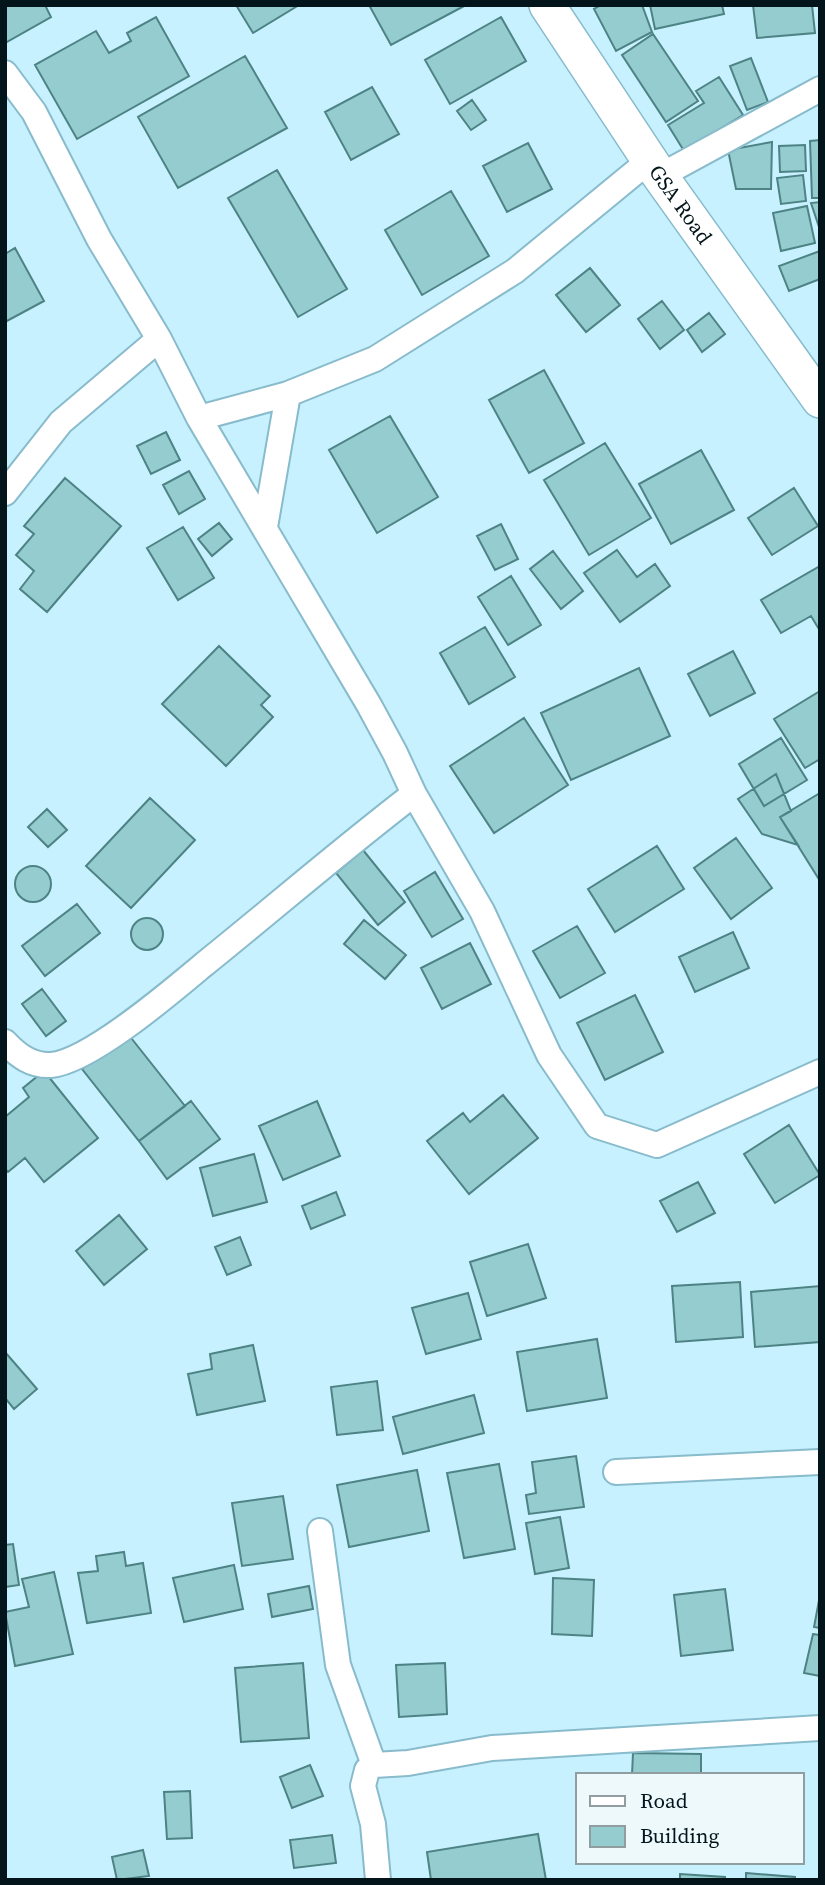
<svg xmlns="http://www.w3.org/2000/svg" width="825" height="1885" font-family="'Source Serif 4',serif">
  <rect width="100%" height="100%" fill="#c8f1ff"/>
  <path fill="#94cccf" stroke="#4d8385" stroke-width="2" d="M5 5H45L51 17 5 43Z
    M236 5H299L253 33Z
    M369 5H466L391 45Z
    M601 5H642L652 32 616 51 594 9Z
    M650 5H722L724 14 655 29Z
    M753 5H812L815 33 757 38Z
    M156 17 189 76 77 139 35 65 96 31 109 53 131 41 127 33Z
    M501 17 526 61 450 104 425 60Z
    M653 34 698 101 666 122 622 55Z
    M245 56 287 128 178 188 138 117Z
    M751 58 768 102 747 110 730 66Z
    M719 77 743 115 684 151 668 125 704 103 696 91Z
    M372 87 399 134 351 160 325 112Z
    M472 100 486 120 471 130 457 111Z
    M820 140V198H812L810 141Z
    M772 142 771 189H736L728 150Z
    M528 143 552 189 507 212 483 166Z
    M805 145 806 171 780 172 779 146Z
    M277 170 347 289 298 317 228 198Z
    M803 175 806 201 781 204 777 178Z
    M451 191 489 256 422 295 385 230Z
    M820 202V230L811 203Z
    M807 206 815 243 781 251 773 213Z
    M15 248 44 301 5 322V254Z
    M820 251V279L789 291 779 266Z
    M590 268 620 305 586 332 556 295Z
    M662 301 684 330 660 349 638 319Z
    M709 313 725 334 702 352 687 330Z
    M544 370 584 443 529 473 489 400Z
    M390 416 438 497 377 533 329 450Z
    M166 432 180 460 151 474 137 446Z
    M605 443 651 518 589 555 544 480Z
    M701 450 734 510 671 544 639 484Z
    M189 471 205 499 179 514 163 485Z
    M65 478 121 526 47 612 20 589 34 571 16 555 34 534 24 526Z
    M794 488 818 526 772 555 748 518Z
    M219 523 232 539 212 556 198 539Z
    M501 524 518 559 495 570 477 536Z
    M183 527 214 578 178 600 147 548Z
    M617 550 637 577 655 564 670 586 620 622 584 573Z
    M553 551 583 591 561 609 530 569Z
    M820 566V631L811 616 781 633 761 600Z
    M511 576 541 625 508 645 478 597Z
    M485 627 515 677 469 704 440 653Z
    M219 646 270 696 261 705 273 717 226 766 162 704Z
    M733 651 755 693 710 716 688 674Z
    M639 668 670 736 571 780 541 713Z
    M820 691V759L805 768 774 719Z
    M524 718 568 785 494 833 450 766Z
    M781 738 807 780 764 806 739 764Z
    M776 774 791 811 780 817 798 845 762 834 738 799Z
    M820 793V881L780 817Z
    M150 798 195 840 131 908 86 866Z
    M47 809 67 830 48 847 28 827Z
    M736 838 772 888 731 919 694 868Z
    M657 846 684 889 615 932 588 889Z
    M363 850 405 902 378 925 336 873Z
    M15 884a18 18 0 1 1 36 0a18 18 0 1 1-36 0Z
    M435 872 463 919 432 937 404 891Z
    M77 904 100 933 45 976 22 946Z
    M131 934a16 16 0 1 1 32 0a16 16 0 1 1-32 0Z
    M364 920 406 955 385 979 344 944Z
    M577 926 605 973 560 998 533 951Z
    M733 932 749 968 695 992 679 957Z
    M470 943 491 984 442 1009 421 968Z
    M42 989 66 1021 46 1036 22 1004Z
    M635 995 663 1052 605 1080 577 1023Z
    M128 1034 185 1106 139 1141 82 1069Z
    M44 1071 98 1138 44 1182 25 1158 8 1172 5 1169V1117L29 1097 23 1088Z
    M503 1095 538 1138 469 1194 427 1141 463 1113 470 1122Z
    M191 1101 220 1139 167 1179 139 1141Z
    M317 1101 340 1156 283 1180 259 1126Z
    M789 1125 820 1175 775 1203 744 1154Z
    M254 1154 267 1202 213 1216 200 1168Z
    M698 1182 715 1213 677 1232 660 1201Z
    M336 1192 345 1215 311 1229 302 1206Z
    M119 1215 147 1249 104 1285 76 1251Z
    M240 1237 251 1265 227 1275 215 1247Z
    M528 1244 546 1298 487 1316 470 1262Z
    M740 1282 743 1337 676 1342 672 1286Z
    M820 1286V1342L755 1347 751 1292Z
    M468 1293 481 1339 426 1354 412 1308Z
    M597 1339 607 1398 527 1411 517 1352Z
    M253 1345 265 1401 197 1415 188 1374 212 1369 210 1354Z
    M5 1352 37 1389 14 1409 5 1398Z
    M377 1381 383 1430 337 1435 331 1387Z
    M474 1395 484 1433 403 1454 393 1417Z
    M576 1456 584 1507 529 1514 526 1495 536 1493 532 1462Z
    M499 1464 515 1549 464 1558 447 1473Z
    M417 1470 429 1531 349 1547 337 1485Z
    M283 1496 293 1559 242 1566 232 1503Z
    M560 1517 569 1568 535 1574 526 1523Z
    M13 1544 19 1585 5 1587V1545Z
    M124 1552 126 1566 143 1563 151 1613 87 1623 78 1573 98 1571 96 1556Z
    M234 1565 243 1609 184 1622 173 1578Z
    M54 1572 73 1654 15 1666 5 1612 29 1607 22 1579Z
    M553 1578 594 1580 592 1636 552 1634Z
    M309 1586 313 1609 272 1617 268 1594Z
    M725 1589 733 1650 681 1656 674 1595Z
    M820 1595V1628L814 1627Z
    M813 1634 820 1635V1676L804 1673Z
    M303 1663 309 1738 241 1742 235 1668Z
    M445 1663 447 1714 399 1717 396 1665Z
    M633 1753 701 1754V1775H632Z
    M310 1765 323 1796 292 1808 280 1777Z
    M190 1791 192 1838 167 1839 164 1792Z
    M538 1834 546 1880H431L427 1852Z
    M332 1835 336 1863 294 1868 290 1840Z
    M143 1850 149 1876 117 1880 112 1857Z
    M746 1873 795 1877V1880H746Z
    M680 1874 725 1877V1880H680Z"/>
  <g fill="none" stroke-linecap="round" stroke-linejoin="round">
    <defs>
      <path id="street" d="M5 73 34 112 99 239 159 339 199 418 369 705 395 753 414 794C342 849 273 909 202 966 171 992 89 1062 51 1065 32 1066 18 1056 5 1042
        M660 176 820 89
        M199 418 288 394
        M5 493 61 422 159 339
        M265 527 288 394 375 359 515 271 650 160
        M414 794 482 911 549 1055 597 1126 657 1145 820 1072
        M616 1472 820 1462
        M320 1531 338 1665 374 1765
        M378 1880 373 1824 363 1786 367 1770 374 1765 408 1763 492 1748 820 1728"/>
      <g id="secondary">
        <path id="s1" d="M547 5 660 176 820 400"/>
      </g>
    </defs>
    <use href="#street" stroke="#88bbcb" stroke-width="28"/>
    <use href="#secondary" stroke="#88bbcb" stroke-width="38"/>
    <use href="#street" stroke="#fff" stroke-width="24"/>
    <use href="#secondary" stroke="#fff" stroke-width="35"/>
  </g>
  <g text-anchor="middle" stroke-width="5" stroke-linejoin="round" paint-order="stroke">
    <g font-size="21" fill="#03151b" stroke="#eef9fc">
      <text dy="7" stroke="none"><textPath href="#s1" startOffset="240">GSA Road</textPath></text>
    </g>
  </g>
  <rect width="825" height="1885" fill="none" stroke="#03151b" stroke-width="14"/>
  <rect x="576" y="1773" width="228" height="91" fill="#eef9fc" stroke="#909ea2" stroke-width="2"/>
  <rect x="590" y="1796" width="35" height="10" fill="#ffffff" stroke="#909ea2" stroke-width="2"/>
  <text x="640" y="1808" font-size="21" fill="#03151b">Road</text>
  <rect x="590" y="1826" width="35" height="21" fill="#94cccf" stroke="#909ea2" stroke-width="2"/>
  <text x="640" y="1843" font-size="21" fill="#03151b">Building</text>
</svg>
